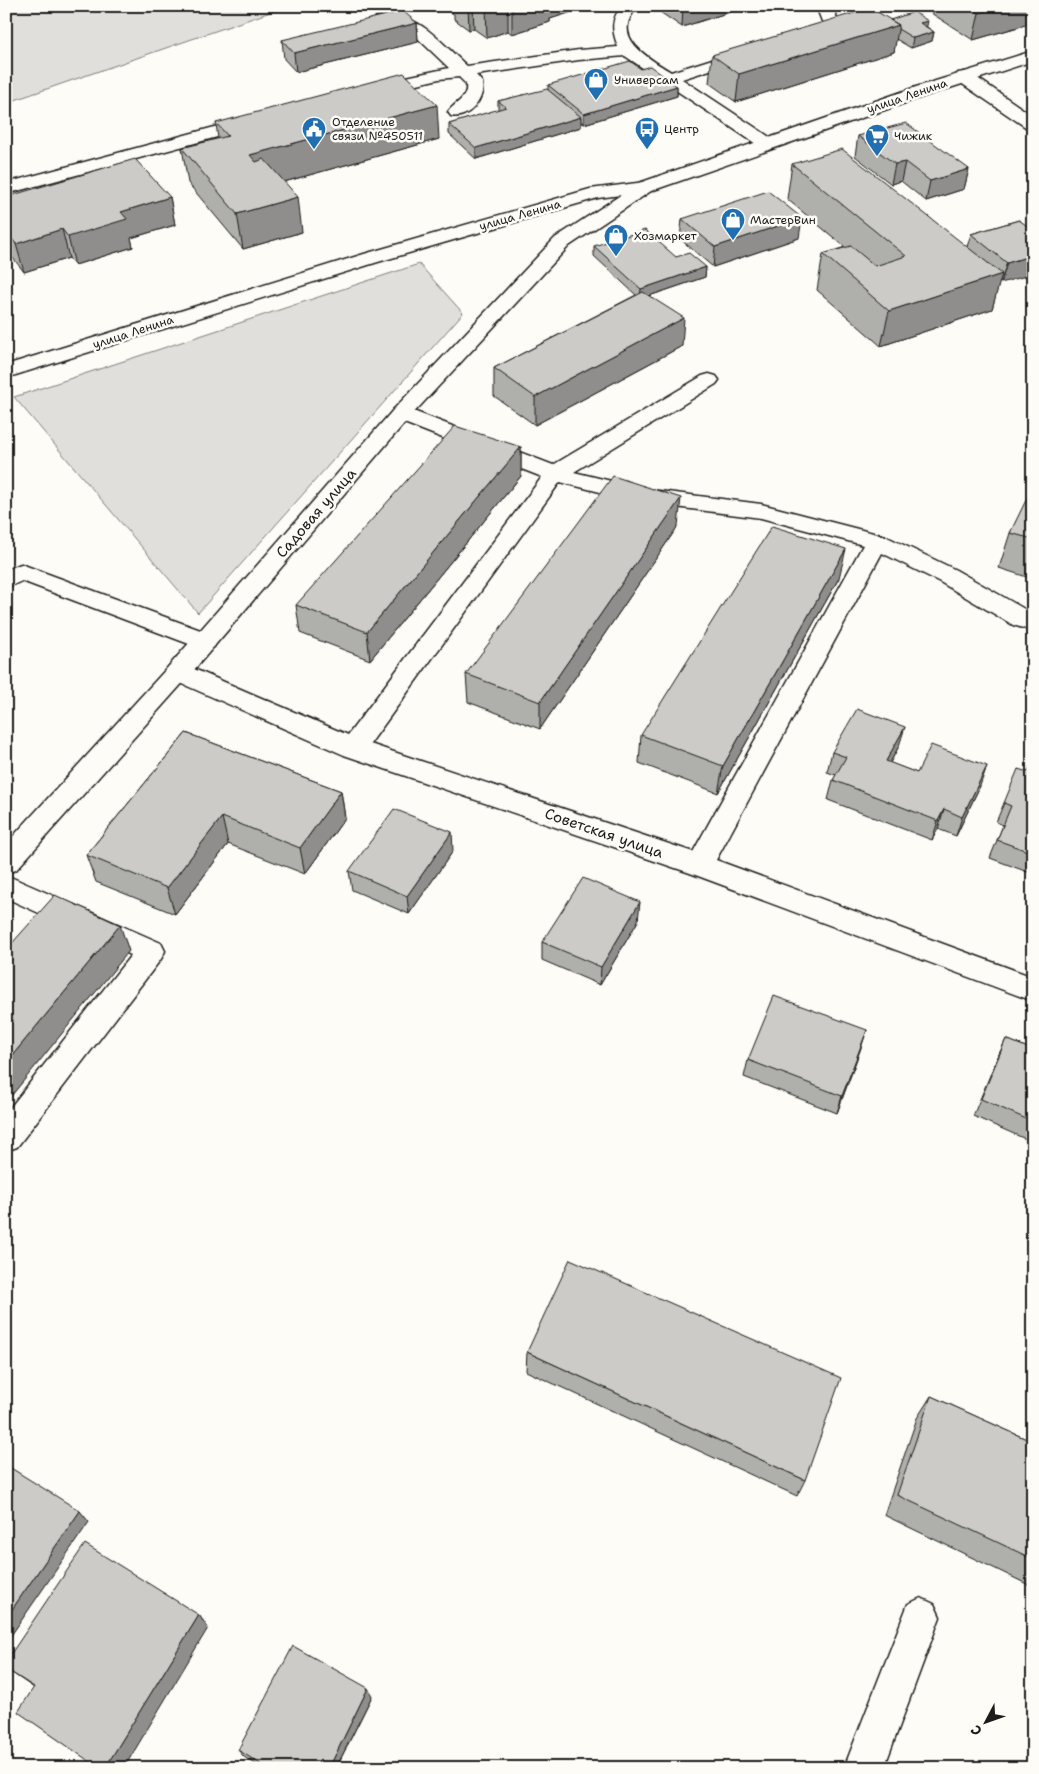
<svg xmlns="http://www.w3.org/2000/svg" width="1039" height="1774" font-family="'Shantell Sans',sans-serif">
  <rect width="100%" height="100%" fill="#fdfcf7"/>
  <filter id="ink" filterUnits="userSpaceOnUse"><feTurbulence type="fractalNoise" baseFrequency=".02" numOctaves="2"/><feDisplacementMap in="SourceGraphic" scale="10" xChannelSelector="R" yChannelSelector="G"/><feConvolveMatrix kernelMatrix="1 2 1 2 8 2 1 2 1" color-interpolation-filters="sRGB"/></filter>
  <g filter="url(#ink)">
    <path fill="#e0dfdb" stroke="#7e7e7c" d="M6 6H288L6 103Z
      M419 264 463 313 198 613 14 397Z"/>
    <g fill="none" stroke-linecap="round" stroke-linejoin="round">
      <defs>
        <path id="minor" d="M622 6H639C636 9 633 12 631 16 616 42 654 61 671 72L741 50H753L755 53 753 56 682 79 774 140 777 144 774 148 768 149 762 148 625 56 579 60 476 75 482 82C486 99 468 120 451 116L448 112C456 101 468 99 466 84L459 77 439 79 374 94 368 93 366 89 368 85 449 68 408 29 399 26 376 23 374 20 376 17C415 7 441 43 467 66L579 50 618 47C612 31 610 20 622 6Z
          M816 6H832L840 26 838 29 802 40 796 38 794 35 796 32 823 24Z
          M964 72 970 73 1033 116V129L1027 128 958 81 956 77 958 73Z
          M252 117 258 118 261 122 258 126 6 194V183Z
          M645 182 651 183 654 187 651 191 598 198 378 262 6 378V365L364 254 590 189Z
          M709 374 716 376 719 380 716 384 574 472 644 489 761 504 885 536 956 570 1033 614V631L1013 625 940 582 882 553 716 860 1033 977V1001L690 873 344 755 169 678 166 672 169 666 178 663 187 666 348 735 542 477 394 419 390 414 394 409 401 407 408 409 553 465 702 376ZM560 482 644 503 761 518 863 545 693 852 370 744Z
          M21 564 214 635 217 641 214 647 205 650 22 581 6 588V570Z
          M6 875 161 943 165 951 161 959 17 1147 6 1151V1113L131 955 6 898Z
          M921 1598 934 1604 940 1617 884 1768H844L908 1604Z"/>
        <path id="major" d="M1033 51V61L928 95 651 191 569 246 408 419 187 678 16 870 6 873V844L169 666 394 409 555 238 639 183 916 87Z"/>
      </defs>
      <use href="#minor" stroke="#1c1c1c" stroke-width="3"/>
      <use href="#major" stroke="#1c1c1c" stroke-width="3"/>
      <use href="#minor" fill="#fdfcf7" fill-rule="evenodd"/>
      <use href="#major" fill="#fdfcf7" fill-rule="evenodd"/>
    </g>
    <path fill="#afafac" stroke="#1c1c1c" d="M450 6H590L550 19V22L512 34 508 31 487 38 474 29 469 30 454 19V14L450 12Z
      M654 6H749L682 27 654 8Z
      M920 6H1033V20L1032 23 973 40Z
      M890 20 927 27 934 32 932 41 911 48 896 39 894 52 736 102 709 83 712 55Z
      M417 23 418 42 296 72 284 59 282 40Z
      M641 69 677 86V96L584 124 581 122V127L476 159 449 134V124L498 110V101L548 90V85Z
      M216 123 439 139 284 182 302 232 243 249 188 183 182 148 218 139Z
      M858 136 969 169 964 189 926 201 901 181 891 184 855 156Z
      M792 164 967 247 971 234 1019 220 1001 283 999 282 992 309 881 346 817 290 823 254 845 247 787 199Z
      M6 197H170L175 225 131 238 133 247 75 265 69 258 24 272 6 249Z
      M682 219 799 238 713 267 680 239Z
      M594 246 676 257 706 267 705 277 649 296 682 346 535 425 494 396V368L636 295 594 256Z
      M521 447V476L370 660 300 633 296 605Z
      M1033 493V579L999 568 1010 533Z
      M678 526 540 729 468 702 466 674Z
      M839 578 718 793 639 763 641 735Z
      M186 733 341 791 345 818 305 874 228 844 175 914 96 882 86 855Z
      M899 746 890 763 917 773 980 786 956 836 938 829 932 840 828 800 833 780 836 775 827 772 832 752Z
      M1033 763V874L990 858 1003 825 996 822 1004 803 1028 772Z
      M453 851 409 914 352 890 349 871Z
      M638 921 600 985 542 960V942Z
      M867 1030 837 1113 744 1077 748 1060Z
      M1006 1039 1033 1050V1137L1030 1141 973 1116 998 1056Z
      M527 1352 805 1480 797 1496 526 1371Z
      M931 1396 1033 1442V1587L884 1515 917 1418Z
      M199 1615 208 1628 34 1688 6 1669Z
      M372 1696 336 1768H262L244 1757 238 1750Z"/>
    <path fill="#8f8e8c" stroke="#1c1c1c" d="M468 6H473L474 29 469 30Z
      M486 6H508V31L487 38Z
      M512 6H590L550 19V22L512 34Z
      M683 6H749L682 27Z
      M1004 6H1033L1032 23 973 40 979 13Z
      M928 21 926 30 920 23Z
      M417 23 418 42 296 72 294 53Z
      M899 25 894 52 736 102 739 74Z
      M934 32 932 41 911 48 913 38Z
      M677 86V96L584 124V114Z
      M437 105 439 139 255 190 250 155Z
      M581 117V127L476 159V148Z
      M905 162 901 181 891 184 895 164Z
      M969 169 964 189 926 201 930 181Z
      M170 197 175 225 131 238 133 247 75 265 68 237 121 212Z
      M298 197 302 232 243 249 237 214Z
      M802 218 799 238 713 267 715 247Z
      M62 229 69 258 24 272 16 244Z
      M1033 255V274L1001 283 1007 263Z
      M706 267 705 277 640 299 641 289Z
      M1002 274 992 309 881 346 889 311Z
      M684 318 682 346 535 425V397Z
      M521 447V476L370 660 367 632Z
      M681 498 678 526 540 729V702Z
      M846 549 839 578 718 793 723 766Z
      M905 727 899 746 880 781 886 761Z
      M987 766 980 786 956 836 962 817Z
      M341 791 345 818 305 874 300 848Z
      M944 809 938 829 932 840 938 821Z
      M222 817 228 844 175 914 167 888Z
      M452 832 453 851 409 914 407 896Z
      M640 902 638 921 600 985 601 967Z
      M120 925 129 951 8 1100 6 1097V1063Z
      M867 1030 861 1048 837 1113 842 1096Z
      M80 1511 89 1522 10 1637 6 1634V1618Z
      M199 1615 208 1628 124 1768H105Z
      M368 1688 372 1696 336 1768H329Z"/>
    <path fill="#cccbc8" stroke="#1c1c1c" d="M968 6H1004L979 13Z
      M871 8 899 25 739 74 712 55Z
      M403 11 417 23 294 53 282 40Z
      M914 12 928 21 920 23 934 32 913 38 898 29 899 25 890 20Z
      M630 61 641 69 650 66 677 86 584 114 548 85Z
      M404 73 437 105 250 155 256 162 264 159 298 197 237 214 182 148 228 136 216 123Z
      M547 89 581 117 476 148 449 124 506 107 498 101Z
      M906 123 969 169 930 181 905 162 895 164 858 136Z
      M842 149 1002 274 889 311 823 254 851 246 875 266 906 256 792 164Z
      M135 159 170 197 121 212 127 219 68 237 62 229 16 244 6 231V197Z
      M768 191 802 218 715 247 682 219Z
      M1019 220 1033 230V255L1007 263 971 234Z
      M645 230 676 257 689 253 706 267 641 289 594 246Z
      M643 292 684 318 535 397 494 368Z
      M455 426 521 447 367 632 296 605Z
      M613 476 681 498 540 702 466 674Z
      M1030 492 1033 493V539L1010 533Z
      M772 526 846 549 723 766 641 735Z
      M857 709 905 727 886 761 917 773 931 745 987 766 962 817 944 809 938 821 833 780 846 757 832 752Z
      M186 733 341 791 300 848 222 817 167 888 86 855Z
      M1032 762 1033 763V853L997 840 1011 806 1004 803 1018 769 1028 772Z
      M394 809 452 832 407 896 349 871Z
      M583 878 640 902 601 967 542 942Z
      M55 895 120 925 6 1063V950Z
      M774 996 867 1030 842 1096 748 1060Z
      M1006 1039 1033 1050V1122L981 1099Z
      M570 1259 841 1378 805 1480 527 1352Z
      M931 1396 1033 1442V1559L897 1495Z
      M6 1465 80 1511 6 1618Z
      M85 1544 199 1615 105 1768H99L18 1712 34 1687 6 1669V1661Z
      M293 1646 368 1688 329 1768H267L238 1750Z"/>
  </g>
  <defs>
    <symbol id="shop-pin" viewBox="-11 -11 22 30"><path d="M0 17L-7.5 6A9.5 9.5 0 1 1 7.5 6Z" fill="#1f6fb2" stroke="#fdfcf7"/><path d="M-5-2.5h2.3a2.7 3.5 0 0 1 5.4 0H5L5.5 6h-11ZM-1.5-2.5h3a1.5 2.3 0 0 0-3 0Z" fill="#fff"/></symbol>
    <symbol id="civic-pin" viewBox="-11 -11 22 30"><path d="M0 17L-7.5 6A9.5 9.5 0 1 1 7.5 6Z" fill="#1f6fb2" stroke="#fdfcf7"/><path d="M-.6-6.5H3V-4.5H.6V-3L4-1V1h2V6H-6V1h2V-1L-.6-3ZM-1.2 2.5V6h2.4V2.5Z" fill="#fff"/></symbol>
    <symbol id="bus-pin" viewBox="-11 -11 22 30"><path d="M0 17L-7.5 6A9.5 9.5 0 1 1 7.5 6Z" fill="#1f6fb2" stroke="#fdfcf7"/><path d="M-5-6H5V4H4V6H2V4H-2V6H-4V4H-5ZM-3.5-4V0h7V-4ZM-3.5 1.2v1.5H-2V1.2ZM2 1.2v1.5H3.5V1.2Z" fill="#fff"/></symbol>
    <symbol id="supermarket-pin" viewBox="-11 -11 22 30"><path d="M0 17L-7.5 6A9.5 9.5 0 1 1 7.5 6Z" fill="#1f6fb2" stroke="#fdfcf7"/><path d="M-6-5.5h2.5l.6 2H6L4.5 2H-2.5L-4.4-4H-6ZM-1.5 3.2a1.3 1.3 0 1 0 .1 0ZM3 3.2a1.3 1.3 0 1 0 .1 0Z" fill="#fff"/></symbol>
  </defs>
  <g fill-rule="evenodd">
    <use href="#shop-pin" x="582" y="66" width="28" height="38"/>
    <use href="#civic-pin" x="300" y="115" width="28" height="38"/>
    <use href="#bus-pin" x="633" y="115" width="28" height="38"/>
    <use href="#supermarket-pin" x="863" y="122" width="28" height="38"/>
    <use href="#shop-pin" x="719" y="206" width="28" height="38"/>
    <use href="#shop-pin" x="602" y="222" width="28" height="38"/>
  </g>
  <g text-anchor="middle" stroke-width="5" stroke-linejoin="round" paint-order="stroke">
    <g font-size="12" fill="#1c1c1c" stroke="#fdfcf7" text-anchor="start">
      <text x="614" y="84">Универсам</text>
      <text x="332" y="126">Отделение<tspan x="332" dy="14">связи №450511</tspan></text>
      <text x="664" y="133">Центр</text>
      <text x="894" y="140">Чижик</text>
      <text x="750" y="224">МастерВин</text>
      <text x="634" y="240">Хозмаркет</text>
    </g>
    <g font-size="12" fill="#1c1c1c" stroke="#fdfcf7">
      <text transform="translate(907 96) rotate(-19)" y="4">улица Ленина</text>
      <text transform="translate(520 215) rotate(-16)" y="4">улица Ленина</text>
      <text transform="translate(133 332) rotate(-18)" y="4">улица Ленина</text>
    </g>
    <g font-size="15" fill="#1c1c1c" stroke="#fdfcf7">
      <text transform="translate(316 513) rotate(-49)" y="5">Садовая улица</text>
      <text transform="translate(604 833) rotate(19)" y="5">Советская улица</text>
    </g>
  </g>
  <rect width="1039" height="1774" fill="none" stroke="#fdfcf7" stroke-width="25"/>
  <rect x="12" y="12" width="1014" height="1749" fill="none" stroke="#1c1c1c" stroke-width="2" filter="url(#ink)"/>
  <g transform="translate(986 1722) rotate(229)" stroke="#fdfcf7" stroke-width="4" paint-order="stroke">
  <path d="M0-4L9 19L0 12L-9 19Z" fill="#1c1c1c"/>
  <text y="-8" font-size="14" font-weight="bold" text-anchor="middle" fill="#1c1c1c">С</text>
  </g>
</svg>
